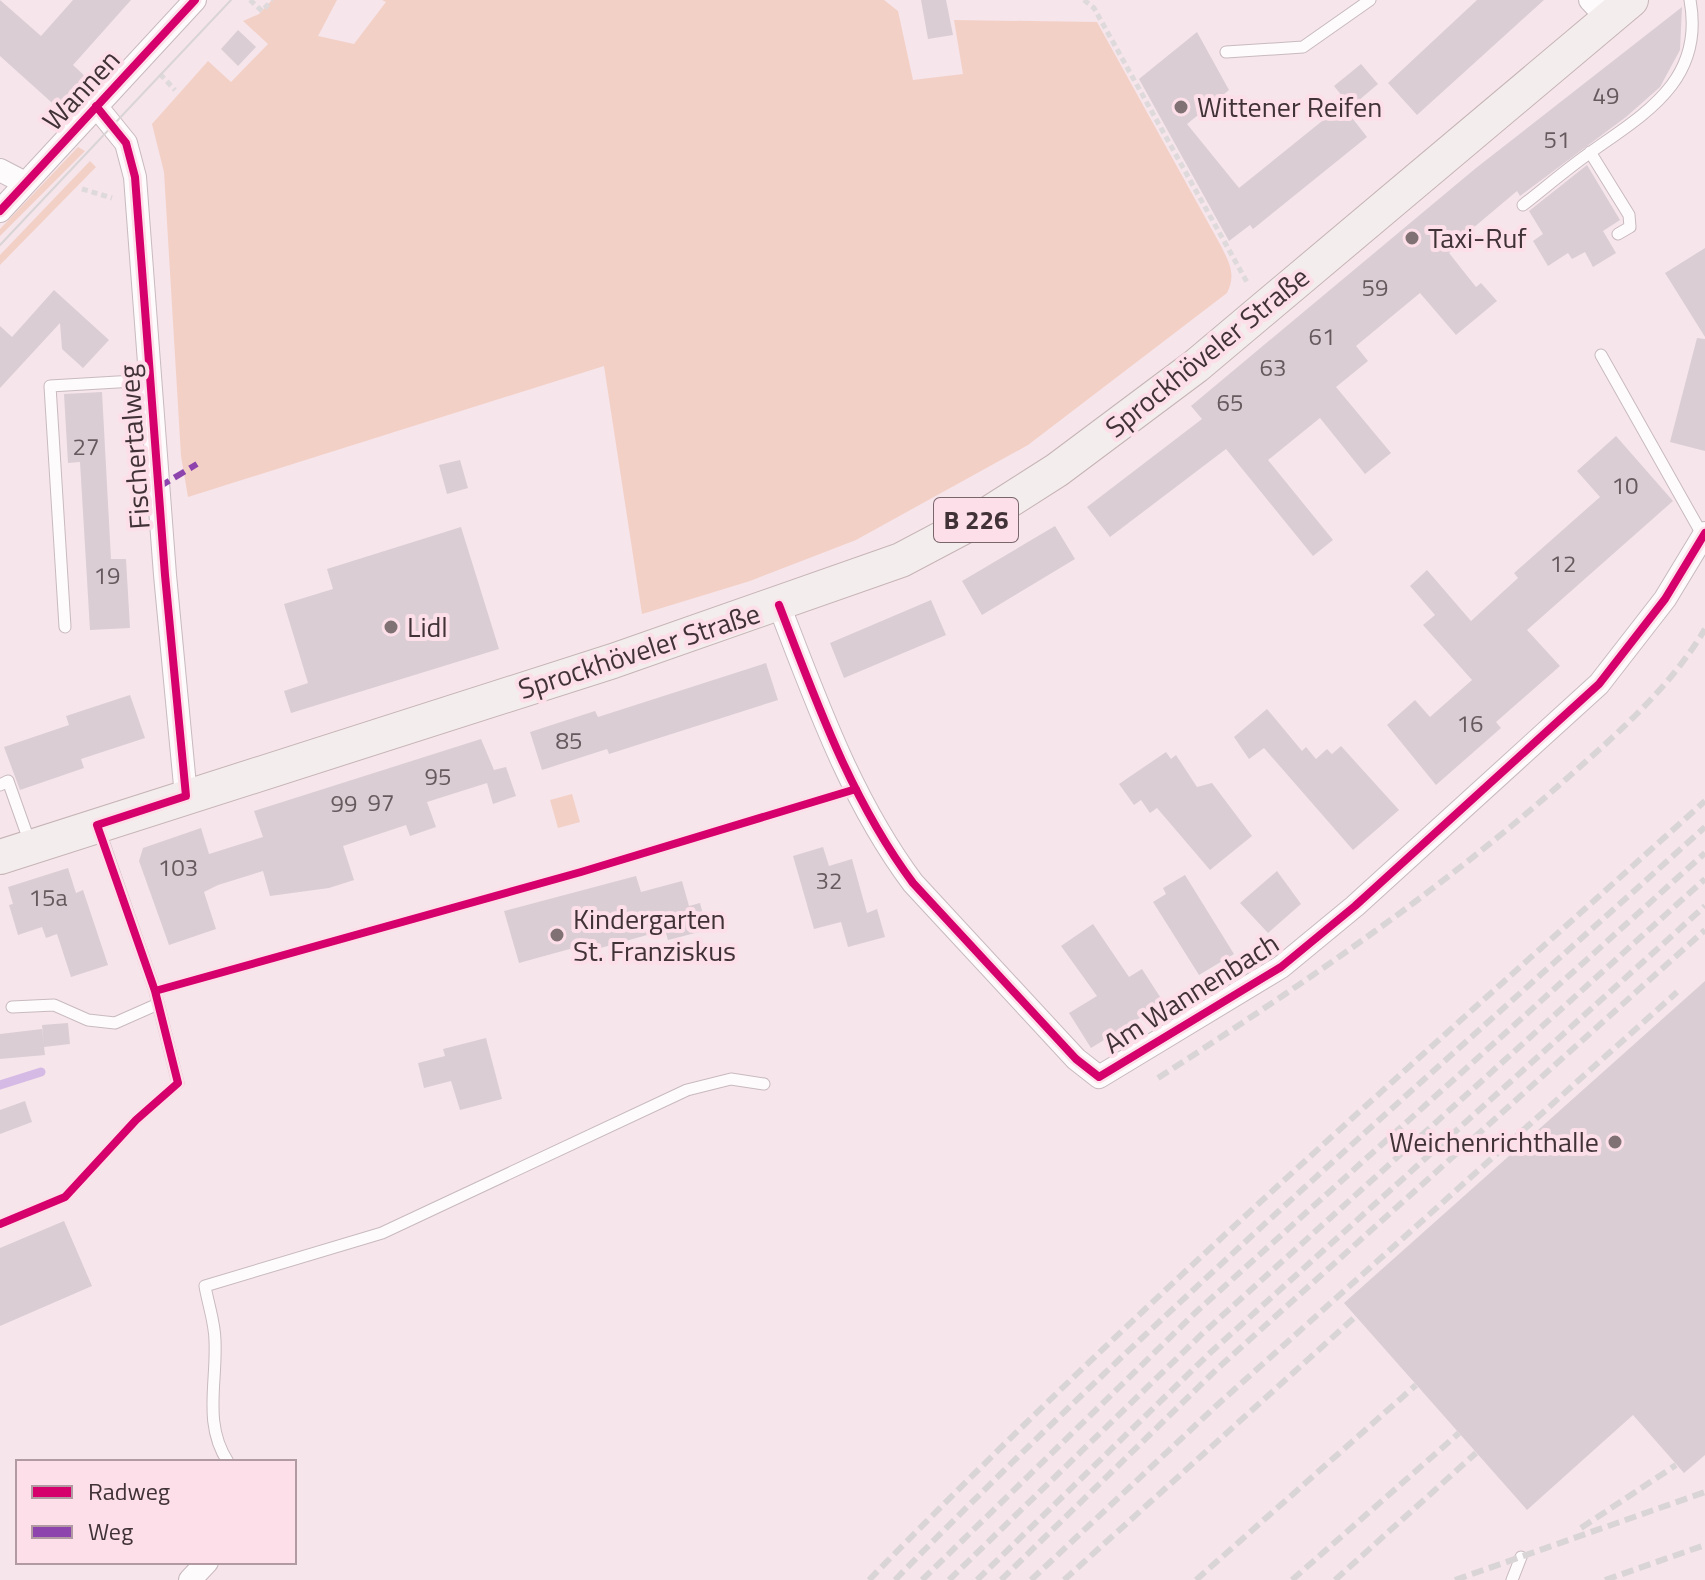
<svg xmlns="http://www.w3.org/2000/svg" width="1705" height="1580" font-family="'Titillium Web',sans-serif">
  <rect width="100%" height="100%" fill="#f6e5eb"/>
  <path fill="#f3d0c6" d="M272 0H337L318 36 354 44 386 2 382 0H884L898 11 913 80 963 74 954 20 1097 22 1221 246C1230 264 1236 275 1227 293L1028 445 856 540 750 581 642 614 604 366 188 497 181 456 164 172 152 124 208 61 231 82 268 44 243 21 259 14Z
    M78 147 85 151 0 236V229Z
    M90 161 96 167 0 265V255Z
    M572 794 580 822 558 828 550 800Z"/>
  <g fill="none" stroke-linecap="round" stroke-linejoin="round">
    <path stroke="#d6bae6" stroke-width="9" d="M0 1085 41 1072"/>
  </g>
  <path fill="#dacdd4" d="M0 0 41 36 73 0H131L73 65 88 79 60 110 0 56Z
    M921 0H946L953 35 928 39Z
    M1477 0H1544L1417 115 1388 83Z
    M1682 7 1680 50 1660 87 1626 117 1520 196 1517 191 1460 239 1462 242 1449 253 1476 287 1481 283 1497 301 1456 335 1420 293 1356 346 1368 361 1336 387 1391 453 1365 474 1320 418 1268 460 1333 540 1313 556 1226 449 1110 537 1087 507 1202 419 1191 406 1476 168Z
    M238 30 256 47 238 66 221 49Z
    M1197 32 1229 90 1187 124 1239 188 1342 105 1367 137 1253 229 1250 225 1229 241 1139 79Z
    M1361 64 1378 84 1351 107 1334 86Z
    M1587 165 1620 220 1603 231 1616 253 1593 267 1585 252 1572 259 1568 253 1548 266 1533 241 1543 234 1529 211Z
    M1705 248V337L1665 273Z
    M54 290 109 340 83 368 62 349 60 323 0 388V326L12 337Z
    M1697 338 1705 339V451L1670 442Z
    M102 392 111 559H126L130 628 90 630 80 462 68 463 64 394Z
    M1616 436 1673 501 1527 630 1560 666 1496 722 1501 728 1436 785 1387 725 1415 700 1430 717 1472 680 1423 625 1435 615 1410 586 1427 570 1471 621 1518 578 1514 573 1600 497 1577 471Z
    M460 460 468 488 447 494 439 465Z
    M1055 526 1075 559 982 615 962 581Z
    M461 527 499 649 291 713 284 691 308 683 284 604 333 589 327 569Z
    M931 600 946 635 844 678 830 643Z
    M766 663 778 700 609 754 607 749 542 770 530 732 595 711 598 717Z
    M130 695 145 738 81 759 84 768 20 790 4 747 69 725 66 716Z
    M1267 709 1302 751 1306 747 1316 759 1327 749 1332 754 1341 746 1399 810 1353 850 1264 748 1249 759 1234 737Z
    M481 739 494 770 506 767 516 796 493 804 487 783 427 802 436 827 410 836 406 825 343 846 354 880 329 888 270 896 263 871 218 885 204 892 216 929 169 945 139 861 143 848 201 828 209 854 263 837 254 811Z
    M1166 752 1171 759 1176 755 1197 787 1212 783 1252 836 1210 870 1157 808 1150 813 1141 800 1134 805 1119 784Z
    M823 847 829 866 852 859 867 913 877 909 885 937 848 947 841 922 814 929 793 856Z
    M68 868 76 893 83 890 108 965 71 977 57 934 46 938 42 927 18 935 9 905 13 904 8 887Z
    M1277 871 1301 904 1268 933 1240 903Z
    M1185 875 1234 954 1199 975 1153 902 1166 894 1163 888Z
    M636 876 641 892 682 881 689 906 700 903 707 930 668 940 665 930 579 954 577 947 519 963 504 911Z
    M1093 924 1129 977 1142 969 1164 1003 1091 1048 1069 1013 1097 996 1061 946Z
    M1705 981V1455L1684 1473 1633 1415 1527 1510 1344 1303Z
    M68 1023 70 1044 44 1047 42 1025Z
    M42 1029 45 1055 0 1059V1034Z
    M486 1038 502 1099 460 1110 451 1081 424 1088 418 1063 445 1056 443 1049Z
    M25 1101 32 1122 0 1134V1110Z
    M64 1221 92 1286 0 1326V1248Z"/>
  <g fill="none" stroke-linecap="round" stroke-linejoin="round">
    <defs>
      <path id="lane" d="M1226 52 1303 47 1370 0
        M1590 152 1629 215 1630 227 1618 234
        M1523 205C1546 187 1568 168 1591 152 1644 114 1705 81 1690 0
        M1601 355 1703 536
        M65 627 50 386 151 380
        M0 785 8 781 30 843
        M99 829 155 991 178 1083
        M12 1007 54 1005 88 1020 115 1023 158 1004
        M228 1462C203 1424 217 1384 215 1341 215 1323 208 1304 205 1286L382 1233 687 1090 731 1079 764 1084
        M1512 1580 1521 1557"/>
      <path id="street" d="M1590 0 1607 18
        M96 106 126 143 135 177 165 575 186 796
        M0 170 25 183
        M0 211 195 0
        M779 605C816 701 851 800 913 883L1076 1059 1099 1077 1281 967 1355 906 1599 684 1665 599 1705 533
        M190 1580 207 1562"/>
      <path id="primary" d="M0 857 613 661 901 560 988 514 1057 470 1196 366 1631 0"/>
    </defs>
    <use href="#lane" stroke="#c8babf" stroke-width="13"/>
    <use href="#street" stroke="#c8babf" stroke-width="24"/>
    <use href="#primary" stroke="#c6b4b6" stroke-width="36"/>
    <path stroke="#ded9db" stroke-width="5" stroke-dasharray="6 4" stroke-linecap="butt" d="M250 0 262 11 272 0
      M1084 0 1094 8 1248 284
      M160 74 175 90
      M82 189 112 198"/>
    <use href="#lane" stroke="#fefbfc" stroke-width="11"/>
    <use href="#street" stroke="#fefbfc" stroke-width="22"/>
    <use href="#primary" stroke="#f4eded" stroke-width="34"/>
    <path stroke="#d9d4d6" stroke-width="2" d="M0 245 231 0"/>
    <path stroke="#d9d4d6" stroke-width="6" stroke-dasharray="12 6" stroke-linecap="butt" d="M1158 1078C1299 987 1439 892 1565 780 1616 735 1670 688 1705 629
      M1581 1528 1676 1465
      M869 1580C1134 1307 1422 1056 1705 801
      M895 1580C1152 1316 1432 1074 1705 827
      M922 1580 1196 1312 1705 853
      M949 1580 1203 1333 1705 879
      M977 1580 1211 1352 1705 906
      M1001 1580 1218 1368 1705 930
      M1031 1580 1216 1406 1677 992
      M1064 1580 1355 1317
      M1196 1580 1416 1385
      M1292 1580 1459 1433
      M1335 1580 1476 1453
      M1455 1580 1705 1492
      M1605 1580 1705 1545"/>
    <path stroke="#8e44ad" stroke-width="6" stroke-dasharray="12 6" stroke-linecap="butt" d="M159 487 197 464"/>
    <defs>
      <path id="cycleway" d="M0 211 195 0
        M779 605C816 701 851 800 913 883L1076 1059 1099 1077 1281 967 1355 906 1599 684 1665 599 1705 533
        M155 991 581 872 856 789
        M0 1224 65 1197 136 1120 178 1083 155 991 97 825 186 796 165 575 135 177 126 143 96 106"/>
    </defs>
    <use href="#cycleway" stroke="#fcdfe8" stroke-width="13"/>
    <use href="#cycleway" stroke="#d6006c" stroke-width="8"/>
  </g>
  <g fill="#807175" stroke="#fcdfe8" stroke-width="3">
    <circle cx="1181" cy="107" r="8"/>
    <circle cx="1412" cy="238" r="8"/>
    <circle cx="391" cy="627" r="8"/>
    <circle cx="557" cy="935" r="8"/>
    <circle cx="1615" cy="1142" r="8"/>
  </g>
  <g text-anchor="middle" stroke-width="8" stroke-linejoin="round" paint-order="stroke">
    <g font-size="24" fill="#675a5e">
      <text x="1606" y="104">49</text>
      <text x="1557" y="148">51</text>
      <text x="1375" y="296">59</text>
      <text x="1322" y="345">61</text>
      <text x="1273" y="376">63</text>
      <text x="1230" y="411">65</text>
      <text x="86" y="455">27</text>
      <text x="1625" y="494">10</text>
      <text x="1563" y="572">12</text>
      <text x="107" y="584">19</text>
      <text x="1470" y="732">16</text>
      <text x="569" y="749">85</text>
      <text x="438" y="785">95</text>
      <text x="381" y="811">97</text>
      <text x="344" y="812">99</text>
      <text x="178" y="876">103</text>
      <text x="829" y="889">32</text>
      <text x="48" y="906">15a</text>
    </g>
    <rect fill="#fcdfe8" stroke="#78666b" stroke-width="2" x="934" y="498" width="84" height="44" rx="6"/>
    <g font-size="26" font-weight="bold" fill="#403236">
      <text x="976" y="529">B 226</text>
    </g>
    <g font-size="28" fill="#403236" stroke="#fcdfe8">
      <text transform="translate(81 90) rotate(-47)" y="10">Wannen</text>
      <text transform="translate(1207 352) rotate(-39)" y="10">Sprockhöveler Straße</text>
      <text transform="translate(134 447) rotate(-94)" y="10">Fischertalweg</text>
      <text transform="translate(639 651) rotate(-18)" y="10">Sprockhöveler Straße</text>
      <text transform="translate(1191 993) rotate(-32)" y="10">Am Wannenbach</text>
    </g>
    <g font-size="28" fill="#403236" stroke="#fcdfe8" text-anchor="start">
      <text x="1197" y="117">Wittener Reifen</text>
      <text x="1428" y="248">Taxi-Ruf</text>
      <text x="407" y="637">Lidl</text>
      <text x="573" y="929">Kindergarten<tspan x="573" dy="32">St. Franziskus</tspan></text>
      <text x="1599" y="1152" text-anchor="end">Weichenrichthalle</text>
    </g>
  </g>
  <rect x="16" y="1460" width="280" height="104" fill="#fcdfe8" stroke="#b19aa1" stroke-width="2"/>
  <rect x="32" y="1486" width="40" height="12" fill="#d6006c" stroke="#b19aa1" stroke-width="2"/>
  <text x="88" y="1500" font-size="24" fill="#403236">Radweg</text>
  <rect x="32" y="1526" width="40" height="12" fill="#8e44ad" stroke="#b19aa1" stroke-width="2"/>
  <text x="88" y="1540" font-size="24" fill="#403236">Weg</text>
</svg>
